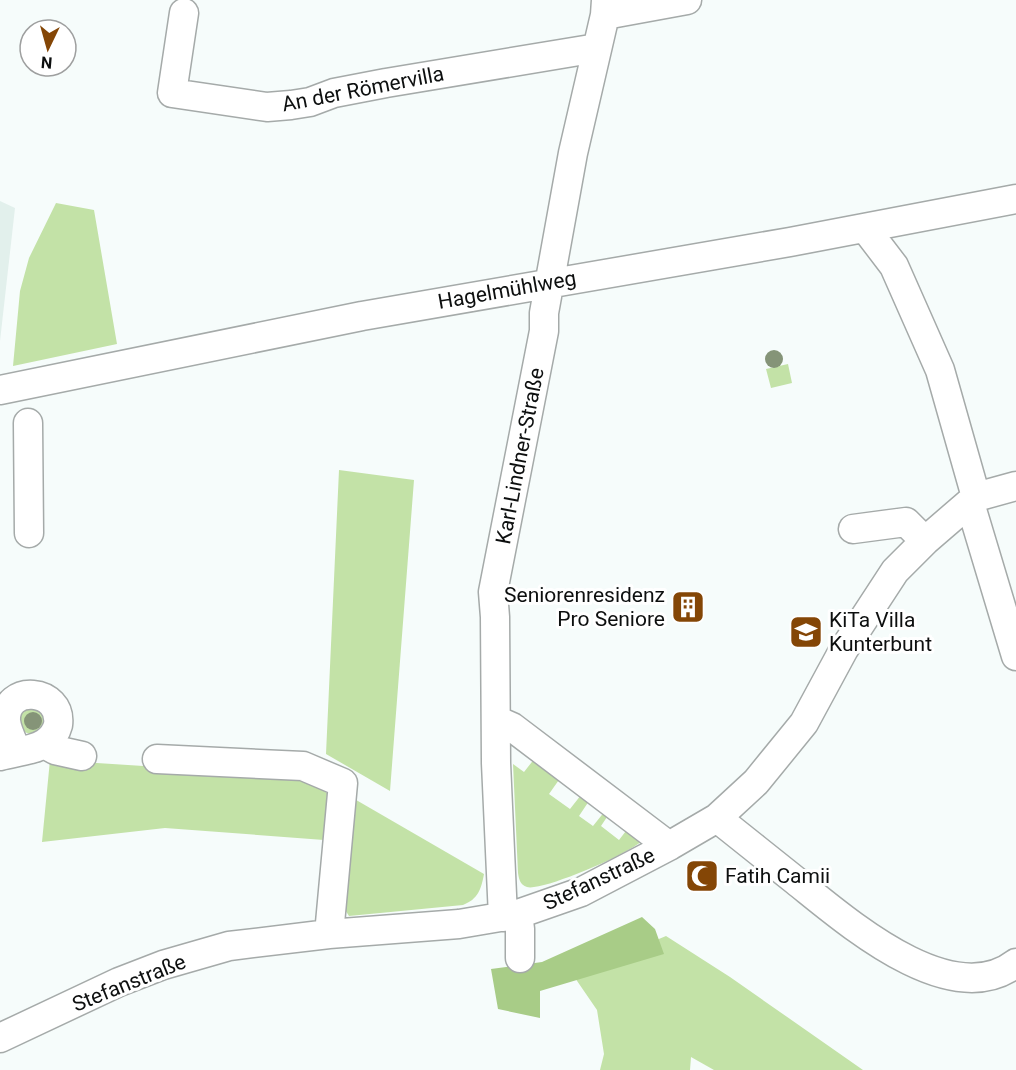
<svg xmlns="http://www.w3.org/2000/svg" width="1016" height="1070" font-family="Roboto,sans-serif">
  <rect width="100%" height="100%" fill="#f6fcfb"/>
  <path fill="#e2f0ec" d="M0 201 15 208 0 341Z"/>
  <path fill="#c3e2a7" d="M56 203 94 210 117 344 13 366 20 291 29 258Z
    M788 364 792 383 771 388 766 369Z
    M339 470 414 480 390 791 326 754Z
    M19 721a13 13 0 1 1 26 0a13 13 0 1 1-26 0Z
    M535 758 561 777 549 794 570 809 581 795 589 801 579 816 593 826 605 811 609 814 601 826 619 840 629 827 647 838C638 844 629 850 619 855 605 863 540 891 527 887 520 885 519 879 518 873L513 764 524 772Z
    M50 760 300 776 327 793 324 840 165 828 42 842Z
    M351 797 484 874C481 890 478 899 463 905L349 916 342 905Z
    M666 936 730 977 863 1070H714L691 1057 690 1070H600L604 1054 597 1010 573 975Z"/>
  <path fill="#a8cc87" d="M642 917 655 929 664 954 540 991V1018L498 1009 491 969 542 962Z"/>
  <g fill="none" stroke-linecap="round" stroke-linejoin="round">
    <defs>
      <path id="minor" d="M184 13 172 93 267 107 291 105 310 102 334 93 386 83 597 48
        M605 15 687 0
        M865 228 894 266 940 370 976 497
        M0 390 362 316 790 242 1016 199
        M28 423 29 533
        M970 503 1016 656
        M853 529 906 522 925 541
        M496 720 512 727 669 846
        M44 744 55 750 82 756
        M0 756C14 752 33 751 45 743 51 739 56 733 58 725 63 688 4 683 6 721 7 731 13 742 17 751
        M157 759 303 766 343 783 329 934
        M717 818C743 839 770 860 796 881 845 920 951 1014 1016 963
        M518 914 520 929V958
        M503 917 496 763 495 617 493 592 544 331V313L573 153 605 15 606 0
        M0 1038 119 982 163 965 229 946 329 934 459 924 518 914 581 892 669 846 717 818 756 782 804 723 844 649 895 571 925 541 976 497 1016 486"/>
    </defs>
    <use href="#minor" stroke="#a5aaa9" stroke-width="31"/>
    <use href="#minor" stroke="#fff" stroke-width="28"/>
  </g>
  <g fill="#859478">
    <circle cx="774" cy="359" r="9"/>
    <circle cx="33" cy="721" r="9"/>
  </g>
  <defs>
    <symbol id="building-square" viewBox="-11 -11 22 22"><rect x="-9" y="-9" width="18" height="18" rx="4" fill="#844606" stroke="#fff"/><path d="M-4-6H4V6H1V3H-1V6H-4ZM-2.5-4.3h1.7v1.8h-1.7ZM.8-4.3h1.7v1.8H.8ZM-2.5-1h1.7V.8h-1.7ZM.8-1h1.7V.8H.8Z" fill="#fff"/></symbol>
    <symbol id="school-square" viewBox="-11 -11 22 22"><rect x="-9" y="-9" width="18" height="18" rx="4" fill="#844606" stroke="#fff"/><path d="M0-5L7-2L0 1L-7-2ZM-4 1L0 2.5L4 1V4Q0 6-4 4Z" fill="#fff"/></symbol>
    <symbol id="mosque-square" viewBox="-11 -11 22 22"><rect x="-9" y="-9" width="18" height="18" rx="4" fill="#844606" stroke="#fff"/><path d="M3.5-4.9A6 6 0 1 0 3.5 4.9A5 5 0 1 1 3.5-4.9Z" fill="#fff"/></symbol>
  </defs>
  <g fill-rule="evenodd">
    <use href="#building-square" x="669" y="588" width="38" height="38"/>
    <use href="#school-square" x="787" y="613" width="38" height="38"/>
    <use href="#mosque-square" x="683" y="857" width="38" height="38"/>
  </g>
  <g text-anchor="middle" stroke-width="6" stroke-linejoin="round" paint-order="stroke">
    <g font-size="21" fill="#0d0f0f" stroke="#fff">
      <text transform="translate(363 89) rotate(-11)" y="7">An der Römervilla</text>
      <text transform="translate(507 290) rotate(-10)" y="7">Hagelmühlweg</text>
      <text transform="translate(520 456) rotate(-79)" y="7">Karl-Lindner-Straße</text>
      <text transform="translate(599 879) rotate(-25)" y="7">Stefanstraße</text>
      <text transform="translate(129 983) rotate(-22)" y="7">Stefanstraße</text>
    </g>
    <g font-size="21" fill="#0d0f0f" stroke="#fff" text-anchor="start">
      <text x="665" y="602" text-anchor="end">Seniorenresidenz<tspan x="665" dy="24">Pro Seniore</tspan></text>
      <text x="829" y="627">KiTa Villa<tspan x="829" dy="24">Kunterbunt</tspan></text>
      <text x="725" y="883">Fatih Camii</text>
    </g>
  </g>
  <g transform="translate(48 48) rotate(185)"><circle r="28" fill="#ffffff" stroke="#9e9f9f" stroke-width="1.5"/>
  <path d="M0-4.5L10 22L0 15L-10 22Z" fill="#844606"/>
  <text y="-9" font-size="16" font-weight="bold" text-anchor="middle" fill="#0d0f0f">N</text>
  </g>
</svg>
